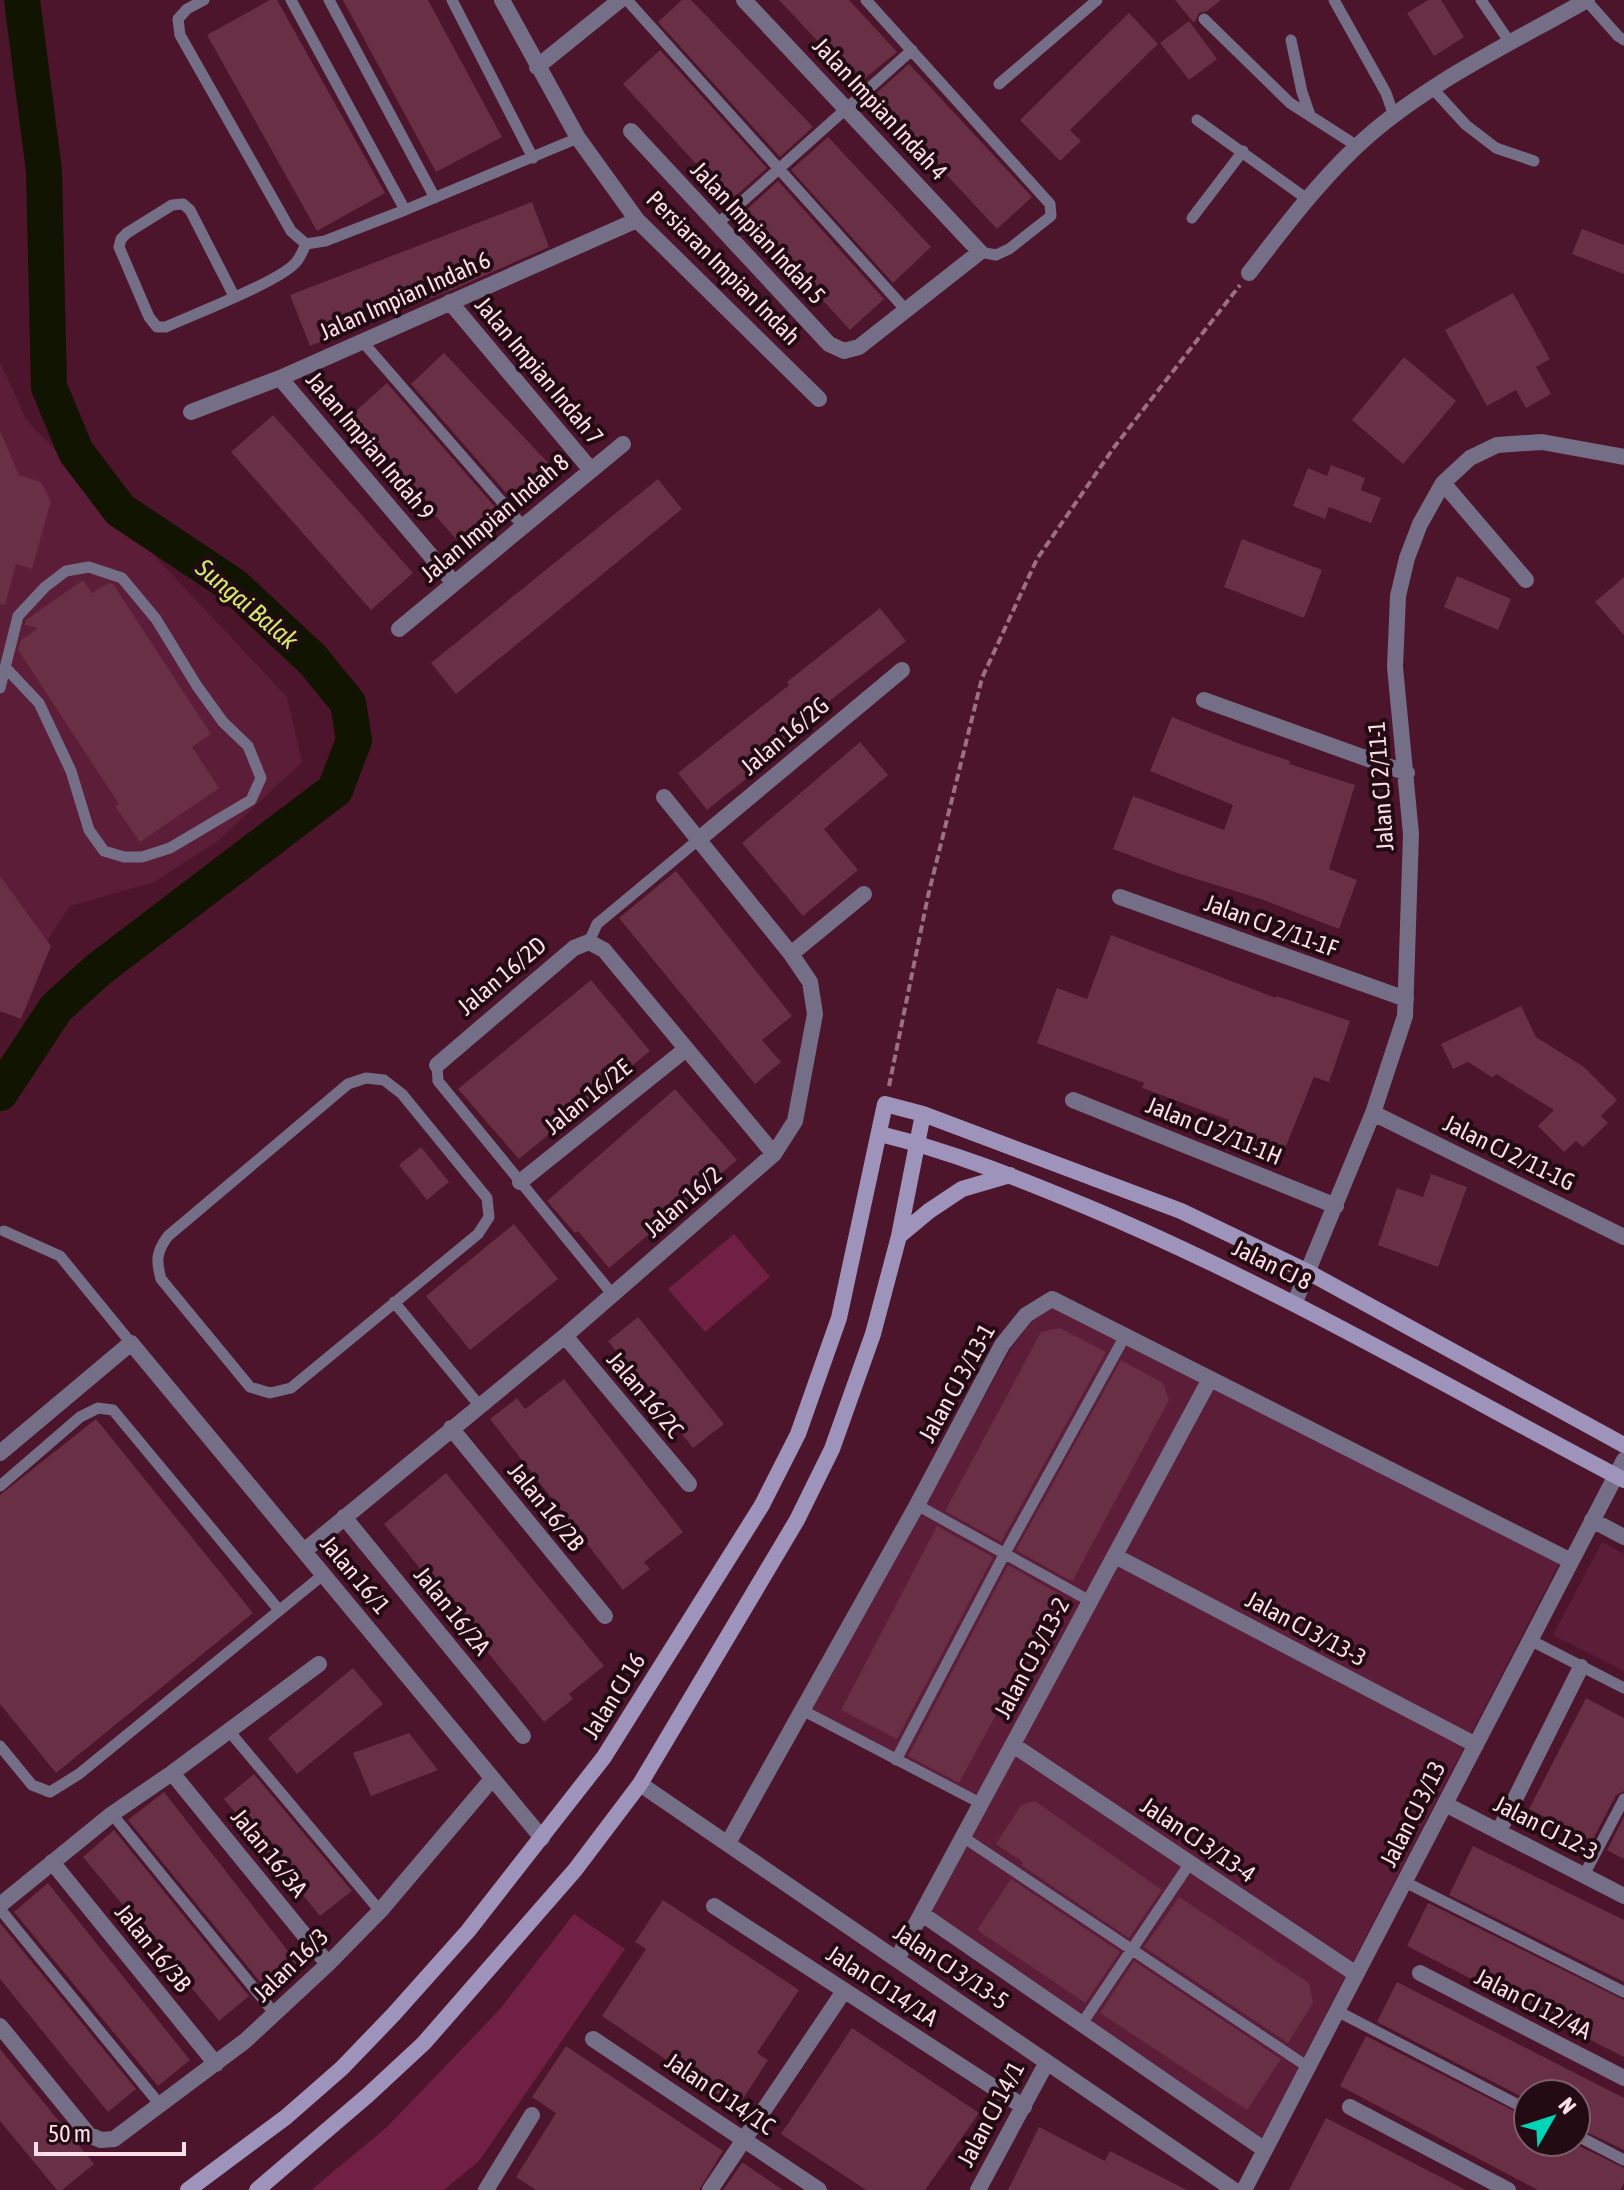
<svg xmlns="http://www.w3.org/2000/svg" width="1624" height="2190" font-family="'Asap Condensed',sans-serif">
  <rect width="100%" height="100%" fill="#4c152c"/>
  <path fill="#5b1d38" d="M0 362 26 419 287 697 302 762 217 842 154 882 70 906 0 1014Z
    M1053 1308 1559 1564 1261 2139 932 1912 989 1802 811 1709 1011 1349 1031 1321Z
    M1602 1542 1624 1554V1671L1553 1635Z"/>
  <path fill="#702042" d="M734 1234 770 1277 705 1332 668 1289Z
    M574 1914 625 1949 479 2161 444 2190H311L386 2128 500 2009Z"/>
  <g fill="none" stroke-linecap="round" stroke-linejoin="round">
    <path stroke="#101400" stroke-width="36" d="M0 1093 56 1008 99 969 335 790 354 740 348 703 313 660 234 586 120 510 76 452 49 387 44 171 22 0"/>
  </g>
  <path fill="#682f45" d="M270 0H277L385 193 317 231 207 35Z
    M343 0H428L502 137 436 172Z
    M682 0H691L813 127 780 157 658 22Z
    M779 0H849L897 52 858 84Z
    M1175 0H1221L1207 11 1199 13 1194 23Z
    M1428 0H1441L1464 37 1434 56 1407 13Z
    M1129 13 1158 44 1070 130 1081 141 1060 161 1020 120Z
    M1189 21 1217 59 1189 80 1160 43Z
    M660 50 767 168 730 201 623 84Z
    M909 64 1032 197 997 229 873 96Z
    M828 137 931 247 893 283 791 170Z
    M778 181 884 299 850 330 743 213Z
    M532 202 549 247 449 291 310 346 290 295Z
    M1582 229 1624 245V274L1572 254Z
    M1513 293 1550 359 1536 367 1551 394 1526 408 1516 390 1487 406 1445 330Z
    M444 353 553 468 520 500 512 491 508 495 411 384Z
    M1404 357 1456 401 1403 464 1352 420Z
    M387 383 495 507 457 540 348 418Z
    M273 415 413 573 371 610 231 452Z
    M0 431 19 475 41 482 51 501 32 569 16 564 5 605 0 604Z
    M1331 465 1365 478 1361 490 1381 498 1371 523 1329 507 1325 519 1293 506 1308 468 1327 476Z
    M658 479 682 509 456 694 431 663Z
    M1242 539 1322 570 1304 618 1224 587Z
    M1457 576 1511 599 1498 630 1444 607Z
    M1624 577V635L1595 602Z
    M83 580 92 593 109 583 113 584 211 734 192 747 219 788 140 842 115 806 119 804 18 650 21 640 38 628 25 625 26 620Z
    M880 608 906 641 800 724 806 731 707 810 678 773 789 685 787 682Z
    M1172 717 1240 744 1290 761 1289 764 1355 785 1329 869 1357 880 1339 929 1261 899 1177 873 1113 849 1133 796 1224 830 1233 805 1150 771Z
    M860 742 888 775 824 829 858 870 803 916 742 843Z
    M676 871 792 1016 762 1040 781 1062 755 1084 619 918Z
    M0 876 51 946 21 1019 0 1011Z
    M1111 935 1276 998 1277 996 1350 1021 1329 1082 1314 1077 1279 1163 1221 1140 1229 1120 1142 1088 1144 1083 1037 1043 1057 988 1087 999Z
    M591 980 650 1051 519 1159 458 1089Z
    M1521 1006 1536 1037 1584 1067 1617 1100 1601 1116 1608 1123 1583 1147 1576 1141 1564 1152 1538 1126 1554 1110 1496 1074 1493 1078 1468 1062 1453 1069 1441 1044Z
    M675 1089 737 1160 609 1268 578 1231 575 1233 547 1201Z
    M421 1147 449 1182 427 1200 399 1165Z
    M1431 1174 1467 1187 1438 1267 1378 1245 1397 1188 1423 1197Z
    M514 1224 558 1279 470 1350 426 1296Z
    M638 1317 724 1424 693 1448 608 1341Z
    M1060 1328 1106 1352 1001 1542 945 1511 1041 1332Z
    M1121 1360 1163 1383 1169 1400 1073 1580H1069L1016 1550Z
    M564 1379 683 1532 644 1562 650 1569 623 1590 490 1419 517 1398 525 1409Z
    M96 1419 253 1613 56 1773 0 1704V1495Z
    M446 1473 604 1666 569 1694 573 1699 544 1722 384 1524Z
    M937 1526 993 1557 897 1739 841 1710Z
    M1008 1565 1061 1595 959 1783 908 1756Z
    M353 1668 383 1704 297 1774 268 1738Z
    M1586 1698 1624 1718V1791L1616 1795 1592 1841 1529 1809Z
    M409 1733 438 1770 371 1796 353 1753Z
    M254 1774 352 1891 320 1916 224 1799Z
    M164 1792 298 1964 266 1989 128 1820Z
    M1035 1801 1162 1890 1129 1938 1021 1865 1023 1862 996 1844 1021 1805Z
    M1624 1817V1859L1607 1850Z
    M114 1830 249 1996 219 2021 83 1857Z
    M1473 1846 1624 1920V1982L1449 1895Z
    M1011 1879 1120 1952 1085 2003 977 1930Z
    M48 1883 190 2060 158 2086 14 1912Z
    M1179 1897 1309 1983 1313 2003 1288 2043 1144 1947Z
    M663 1900 799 1990 757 2053 768 2060 737 2108 602 2016 646 1949 635 1942Z
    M1428 1903 1624 2000V2057L1407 1946Z
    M0 1923 136 2089 108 2112 0 1979Z
    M1134 1961 1281 2059 1247 2110 1100 2013Z
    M1397 1982 1624 2098V2150L1576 2127V2094H1528V2100L1377 2022Z
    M852 2028 979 2113 925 2190H866L781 2134Z
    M1366 2036 1528 2118V2142H1571L1624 2168V2183L1620 2190H1538L1340 2086Z
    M566 2046 723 2151 699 2190H536L516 2177 556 2113 532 2097Z
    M0 2049 94 2164 62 2190H57L0 2121Z
    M1326 2118 1466 2190H1289Z
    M1039 2127 1105 2161 1110 2151 1187 2190H1008Z
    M742 2163 745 2164 783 2190H723Z"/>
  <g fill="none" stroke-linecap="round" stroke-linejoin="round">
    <path stroke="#9b7080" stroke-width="4" stroke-dasharray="8 4" stroke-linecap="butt" d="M889 1086 928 896 982 678 1037 559 1115 446 1240 285"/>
    <path stroke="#756e87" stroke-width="11" d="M204 0 187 9 178 19 180 35 291 231 306 244
      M291 0 405 210
      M329 0 435 198
      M452 0 533 158
      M627 0 905 309
      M866 0 1050 204 1051 216 1009 249 996 255 980 252
      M1334 0 1386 93 1394 116
      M1481 0 1511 44
      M1586 0 1618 36 1624 40
      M1204 19 1290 103 1357 146
      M1291 40 1302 92 1310 115
      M999 84 1097 0
      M1433 89 1466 125 1496 148 1534 161
      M1197 120 1307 199
      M1192 218 1243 151
      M716 225 912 50
      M306 244 325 241 405 210 578 138
      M234 296 190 210 183 204 172 205 127 233 121 239 119 247 149 317 157 327H166C192 315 284 280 297 261 301 256 303 250 306 244
      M362 341 523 526
      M0 688 18 616 45 587 66 571 89 567 122 578 156 619 197 686 223 722 248 746 261 778 251 800 170 848 142 857H124L104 851 89 830 71 771 39 703 5 667
      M589 942 597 924 698 840
      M437 1065 438 1081 613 1295
      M366 1078 384 1080 402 1094 487 1198 489 1217 478 1234 291 1388 270 1393 250 1387 161 1279C156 1261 156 1252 168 1236L348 1084Z
      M4 1231 60 1256 131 1343
      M394 1302 479 1405
      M0 1486 80 1417 98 1408 113 1410 279 1610
      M917 1505 1090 1601
      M1530 1640 1624 1688
      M802 1710 980 1803
      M229 1731 380 1911
      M0 1746 32 1785 50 1792 79 1774 324 1574
      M896 1760 1005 1553 1125 1336
      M112 1814 275 2014
      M963 1837 1308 2067
      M1584 1875 1624 1799
      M1405 1882 1624 1992
      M0 1909 161 2106
      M1337 2011 1528 2110
      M1081 2025 1190 1863
      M1576 2135 1624 2160"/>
    <path stroke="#756e87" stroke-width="16" d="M502 0 578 138 637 220 819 399
      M537 67 620 0
      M631 131 829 344 844 351 859 347 980 252 744 0
      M1249 273C1283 229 1316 185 1356 147 1420 86 1510 44 1587 0
      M450 302 591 470
      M280 378 454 583
      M191 412 280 378 637 220
      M1443 483 1526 580
      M399 629 623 444
      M1204 700 1407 773
      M698 840 902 670
      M1120 897 1406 999
      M791 954 864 894
      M437 1065 574 948 589 942 604 950 774 1154
      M1073 1100 1336 1206
      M1373 1113 1624 1237
      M520 1182 686 1049
      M1295 1302 1373 1113 1405 1016 1411 834 1395 667 1398 596 1407 558 1420 524 1443 483 1470 458 1497 445 1542 442 1624 457
      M565 1336 689 1484
      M451 1428 605 1616
      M0 1453 131 1343 542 1838
      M344 1517 523 1736
      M1592 1520 1624 1537
      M304 1551 565 1336 774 1154 795 1121 815 1014 810 982 791 954 664 797
      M1115 1556 1476 1745
      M1013 1745 1356 1974
      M172 1773 328 1964
      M640 1784 1234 2190
      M1445 1804 1624 1896
      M1499 1831 1581 1667
      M728 1843 917 1505 1002 1345 1026 1315 1052 1299 1571 1561
      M52 1862 216 2064
      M0 1905 112 1814 172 1773 319 1664
      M714 1906 1024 2107
      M922 1914 1265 2150
      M897 1959 1210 1379
      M1420 1973 1624 2078
      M0 2026 89 2135 101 2140 114 2139 245 2041 328 1964 380 1911 492 1779
      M593 2039 819 2190
      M1350 2107 1508 2190
      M486 2190 532 2115
      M710 2190 844 1991
      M978 2190 1047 2062
      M1244 2190 1624 1460"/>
    <path stroke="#9e93ba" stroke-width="16" d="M880 1134C950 1151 1018 1178 1085 1206 1272 1284 1445 1386 1624 1480
      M899 1236 929 1211 962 1189 1010 1175
      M188 2190 286 2117 342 2068 393 2015 468 1931 604 1757 762 1505 798 1434 839 1318 885 1104 923 1114 1181 1211 1308 1272 1624 1445
      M257 2190 368 2095 424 2043 575 1870 640 1784 797 1520 832 1449 873 1334 899 1236 923 1114"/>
  </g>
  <g text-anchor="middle" stroke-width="8" stroke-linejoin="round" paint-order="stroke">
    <g font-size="24" fill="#fcdee7" stroke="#230b14">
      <text transform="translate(880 109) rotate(47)" y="8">Jalan Impian Indah 4</text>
      <text transform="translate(758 233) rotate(47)" y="8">Jalan Impian Indah 5</text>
      <text transform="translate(723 268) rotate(45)" y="8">Persiaran Impian Indah</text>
      <text transform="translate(405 296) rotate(-24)" y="8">Jalan Impian Indah 6</text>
      <text transform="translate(539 371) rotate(50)" y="8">Jalan Impian Indah 7</text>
      <text transform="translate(370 446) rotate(50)" y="8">Jalan Impian Indah 9</text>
      <text transform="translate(495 518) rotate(-40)" y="8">Jalan Impian Indah 8</text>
      <text transform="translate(785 736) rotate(-40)" y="8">Jalan 16/2G</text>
      <text transform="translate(1381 786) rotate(-94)" y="8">Jalan CJ 2/11-1</text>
      <text transform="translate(1271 926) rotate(20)" y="8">Jalan CJ 2/11-1F</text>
      <text transform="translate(502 976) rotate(-40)" y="8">Jalan 16/2D</text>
      <text transform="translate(588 1097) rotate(-39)" y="8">Jalan 16/2E</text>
      <text transform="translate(1214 1131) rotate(22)" y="8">Jalan CJ 2/11-1H</text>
      <text transform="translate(1509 1153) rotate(26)" y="8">Jalan CJ 2/11-1G</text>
      <text transform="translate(683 1202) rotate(-41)" y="8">Jalan 16/2</text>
      <text transform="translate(1272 1265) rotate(26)" y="8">Jalan CJ 8</text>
      <text transform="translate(957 1383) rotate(-61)" y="8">Jalan CJ 3/13-1</text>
      <text transform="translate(645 1395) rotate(50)" y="8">Jalan 16/2C</text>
      <text transform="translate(546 1507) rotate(51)" y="8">Jalan 16/2B</text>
      <text transform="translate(355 1575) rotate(50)" y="8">Jalan 16/1</text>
      <text transform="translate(452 1611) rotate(51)" y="8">Jalan 16/2A</text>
      <text transform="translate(1306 1629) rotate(28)" y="8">Jalan CJ 3/13-3</text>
      <text transform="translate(1032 1658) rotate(-62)" y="8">Jalan CJ 3/13-2</text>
      <text transform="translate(614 1696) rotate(-58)" y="8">Jalan CJ 16</text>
      <text transform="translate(1413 1814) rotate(-63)" y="8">Jalan CJ 3/13</text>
      <text transform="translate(1546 1828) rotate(27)" y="8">Jalan CJ 12-3</text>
      <text transform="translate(1198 1840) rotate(34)" y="8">Jalan CJ 3/13-4</text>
      <text transform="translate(269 1853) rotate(51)" y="8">Jalan 16/3A</text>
      <text transform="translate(153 1948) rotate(51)" y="8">Jalan 16/3B</text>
      <text transform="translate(291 1965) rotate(-44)" y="8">Jalan 16/3</text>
      <text transform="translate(951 1967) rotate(34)" y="8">Jalan CJ 3/13-5</text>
      <text transform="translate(882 1986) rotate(33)" y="8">Jalan CJ 14/1A</text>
      <text transform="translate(1533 2004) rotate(27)" y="8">Jalan CJ 12/4A</text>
      <text transform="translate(720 2094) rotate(34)" y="8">Jalan CJ 14/1C</text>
      <text transform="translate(991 2114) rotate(-62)" y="8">Jalan CJ 14/1</text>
    </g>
    <g font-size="26" font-style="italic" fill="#d3e96d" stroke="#230b14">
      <text transform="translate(247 604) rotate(40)" y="9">Sungai Balak</text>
    </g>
  </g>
  <g transform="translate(1552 2118) rotate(51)"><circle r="38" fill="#230b14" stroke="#7a5f68" stroke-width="2"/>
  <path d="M0-6L14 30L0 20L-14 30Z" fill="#00d5b7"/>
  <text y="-12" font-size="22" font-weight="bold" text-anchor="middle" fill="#fcdee7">N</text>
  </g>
  <path d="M36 2142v12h148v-12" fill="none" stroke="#fcdee7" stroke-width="4"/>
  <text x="48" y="2142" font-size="24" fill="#fcdee7" stroke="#230b14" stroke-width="6" paint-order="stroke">50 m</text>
</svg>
